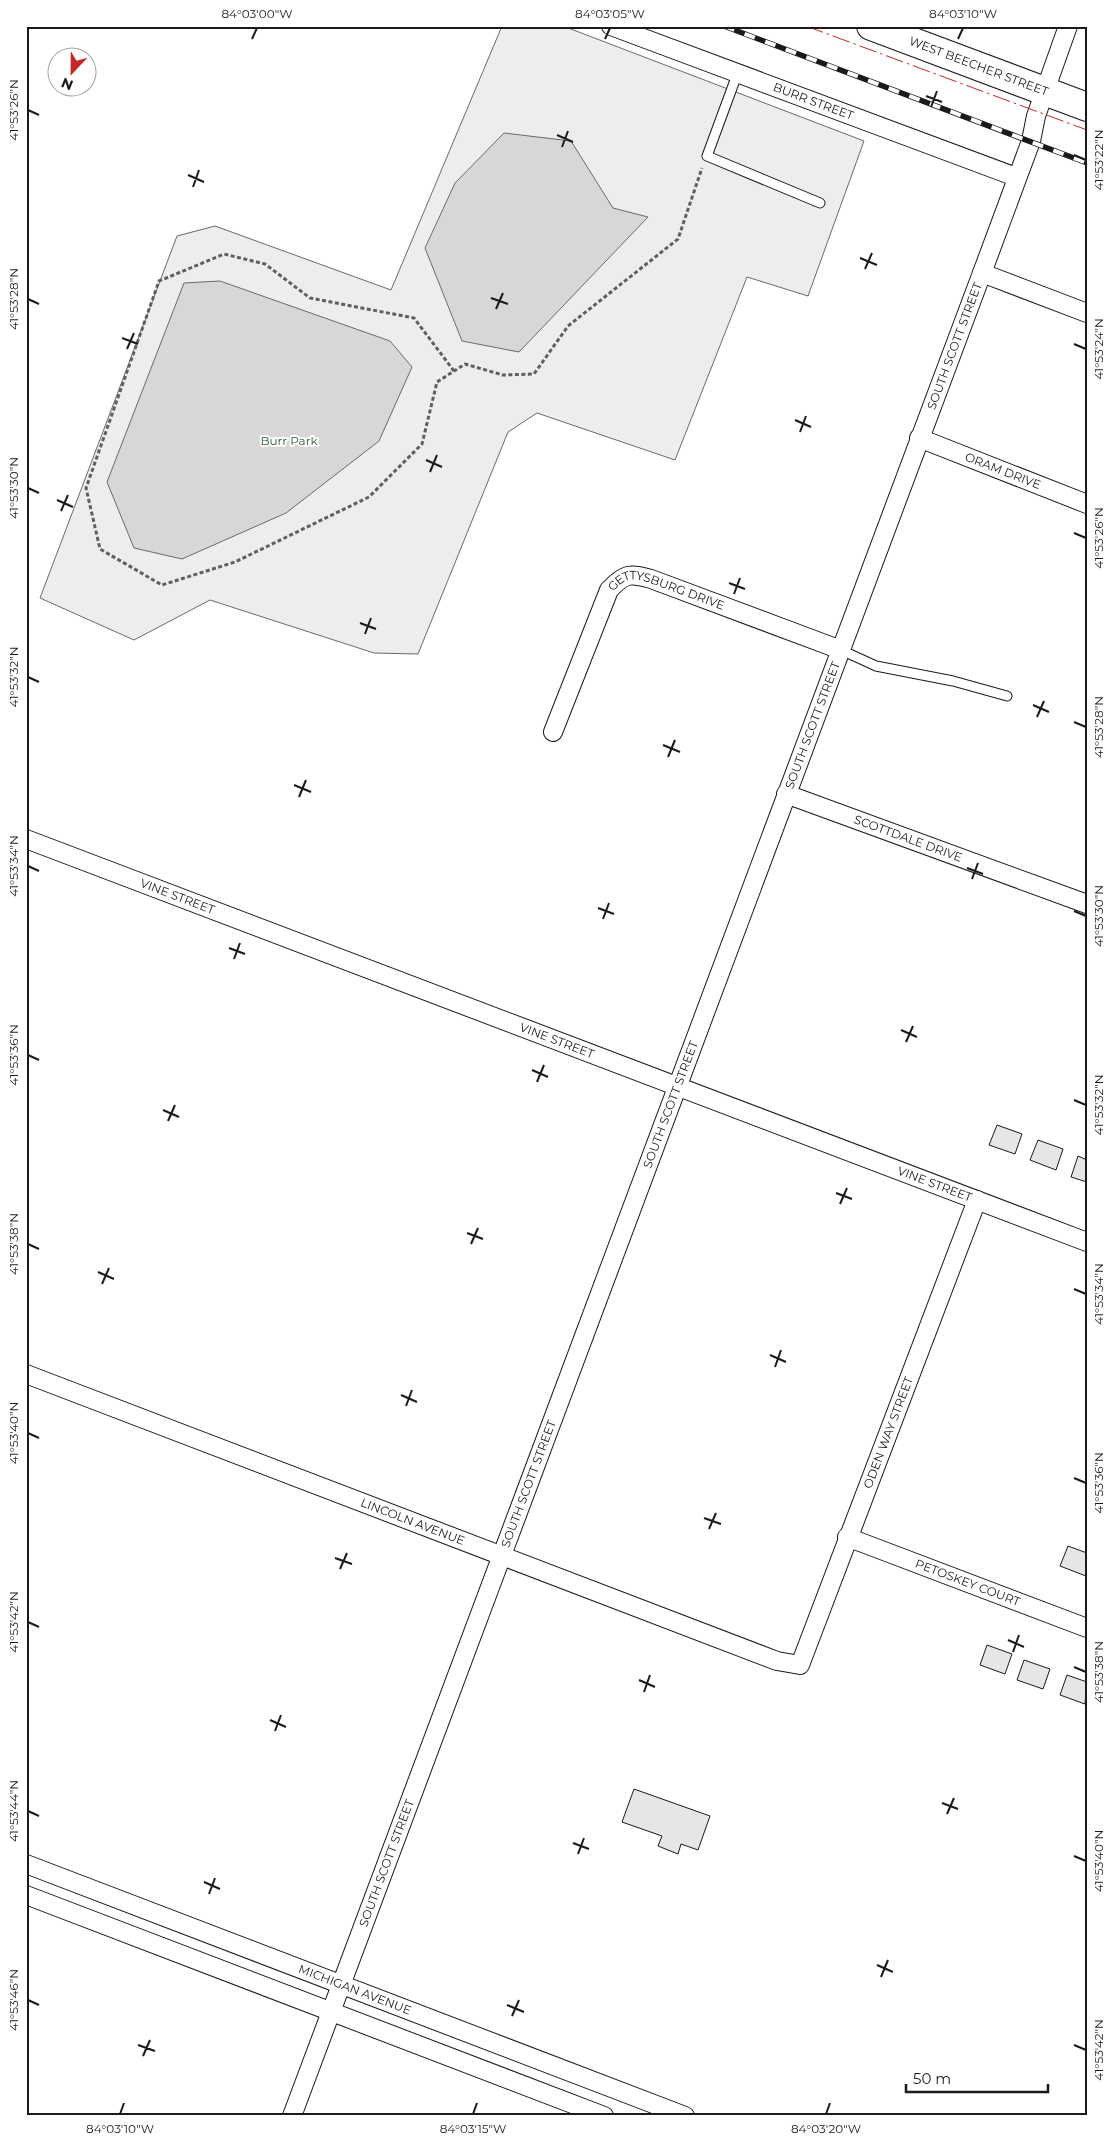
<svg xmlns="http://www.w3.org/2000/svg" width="1113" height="2142" font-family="Montserrat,sans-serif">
  <rect width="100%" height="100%" fill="#fff"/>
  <path fill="#ededed" stroke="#6a6a6a" d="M502 26H563L864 141 808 296 747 277 675 460 537 413 508 432 418 654 374 653 210 600 134 640 40 598 177 236 215 226 391 290Z"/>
  <path fill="#d7d7d7" stroke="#6a6a6a" d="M504 133 571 141 613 208 648 217 519 352 462 341 425 248 455 183Z
    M220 281 390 341 412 367 379 441 286 513 182 559 134 548 107 482 184 283Z"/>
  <path fill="#e6e6e6" stroke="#1a1a1a" d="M997 1125 1022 1134 1015 1154 989 1145Z
    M1038 1140 1063 1149 1056 1170 1030 1160Z
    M1078 1156 1087 1160V1182L1071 1177Z
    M1068 1546 1087 1553 1086 1576 1060 1566Z
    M987 1645 1012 1654 1005 1674 980 1665Z
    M1024 1660 1050 1669 1043 1689 1017 1680Z
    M1067 1675 1087 1682 1085 1704 1060 1695Z
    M634 1789 710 1816 698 1850 681 1844 678 1854 658 1846 662 1836 622 1822Z"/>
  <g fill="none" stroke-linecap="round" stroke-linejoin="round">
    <defs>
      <path id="service" d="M738 72 707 156 820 203
        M841 650 876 666 953 681 1007 696"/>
      <g id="minor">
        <path id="s1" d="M611 26 1016 177"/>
        <path d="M982 273 1087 313"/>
        <path id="s2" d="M919 438 1087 504"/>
        <path id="s3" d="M553 732 609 590C625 573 630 573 651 579L841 650"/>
        <path id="s4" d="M786 794 1087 904"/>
        <path id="s5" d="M26 839 1087 1242"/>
        <path id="s6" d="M26 1374 777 1661 800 1665 977 1200"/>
        <path id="s7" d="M847 1537 1087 1628"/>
        <path id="s8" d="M26 1864 685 2116"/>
        <path d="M26 1895 604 2116"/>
        <path id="s9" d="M292 2116 982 273 1031 141 1036 116 1068 26"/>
      </g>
      <g id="primary">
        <path id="s10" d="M871 26 1087 107"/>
      </g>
    </defs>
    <use href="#service" stroke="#1a1a1a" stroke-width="11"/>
    <use href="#minor" stroke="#1a1a1a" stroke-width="20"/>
    <use href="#primary" stroke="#1a1a1a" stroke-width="30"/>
    <path stroke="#5f5f5f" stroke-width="3" stroke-dasharray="4 2.5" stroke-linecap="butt" d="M454 371 414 318 310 298 265 264 224 254 159 281 86 488 100 549 162 585 235 562 369 497 422 444 437 382 465 364 503 375 534 374 568 326 678 239 702 168"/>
    <use href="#service" stroke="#fff" stroke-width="9"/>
    <use href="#minor" stroke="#fff" stroke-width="18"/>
    <use href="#primary" stroke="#fff" stroke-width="28"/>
    <defs>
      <path id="rail" d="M724 26 1087 163"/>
    </defs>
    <use href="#rail" stroke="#1a1a1a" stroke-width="5.5"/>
    <use href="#rail" stroke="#fff" stroke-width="4" stroke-dasharray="11" stroke-linecap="butt"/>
    <path stroke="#c62828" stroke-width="1" stroke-dasharray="18 4 2.5 4" stroke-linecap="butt" d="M806 26 1087 130"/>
  </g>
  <path fill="none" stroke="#1a1a1a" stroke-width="2" d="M252 39 257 28M605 39 610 28M958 39 963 28M926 96 942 102M931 107 937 91M28 110 39 115M557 135 573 142M562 147 568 131M1074 155 1086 160M188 175 204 182M193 187 199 170M860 258 877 265M865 269 872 253M491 298 508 304M28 299 39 304M496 309 503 293M122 338 138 344M1074 344 1086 349M127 349 134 333M795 420 811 427M800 432 806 416M426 460 442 467M430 472 437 455M28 488 39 493M57 500 73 507M61 511 68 495M1074 533 1086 538M729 583 745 589M734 594 740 578M360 623 376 629M365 634 371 618M28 677 39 682M1033 705 1049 712M1037 717 1044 701M1074 722 1086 727M663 745 680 752M668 757 675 740M294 785 311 792M299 797 306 780M28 866 39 871M967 868 983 874M972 879 978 863M598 908 614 914M1074 911 1086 916M603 919 609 903M229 948 245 954M234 959 240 943M901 1030 917 1037M906 1042 913 1026M28 1055 39 1060M532 1070 548 1077M537 1082 544 1065M1074 1100 1086 1105M163 1110 179 1117M168 1121 175 1105M836 1193 852 1199M840 1204 847 1188M467 1233 483 1239M28 1244 39 1249M471 1244 478 1228M98 1272 114 1279M102 1284 109 1268M1074 1289 1086 1294M770 1355 786 1362M775 1367 781 1350M401 1395 417 1402M406 1406 412 1390M28 1433 39 1438M1074 1478 1086 1483M704 1518 721 1524M709 1529 716 1513M335 1558 352 1564M340 1569 347 1553M28 1622 39 1627M1008 1640 1024 1647M1013 1652 1019 1635M1074 1667 1086 1672M639 1680 655 1687M644 1692 650 1675M270 1720 286 1727M275 1731 281 1715M942 1803 958 1809M28 1811 39 1816M947 1814 954 1798M573 1843 589 1849M578 1854 584 1838M1074 1856 1086 1861M204 1882 220 1889M209 1894 215 1878M877 1965 893 1972M881 1977 888 1960M28 2000 39 2005M507 2005 524 2012M512 2016 519 2000M138 2045 155 2051M1074 2045 1086 2050M143 2056 150 2040M120 2114 124 2103M473 2114 477 2103M826 2114 830 2103"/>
  <g text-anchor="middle" stroke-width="4" stroke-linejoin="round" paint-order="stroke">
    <g font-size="12" fill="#1a1a1a" stroke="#fff">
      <text dy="4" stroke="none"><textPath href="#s10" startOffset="115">WEST BEECHER STREET</textPath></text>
      <text dy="4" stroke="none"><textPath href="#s1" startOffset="216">BURR STREET</textPath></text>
      <text dy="4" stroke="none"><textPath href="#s9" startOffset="1890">SOUTH SCOTT STREET</textPath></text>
      <text dy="4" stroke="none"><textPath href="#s2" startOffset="90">ORAM DRIVE</textPath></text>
      <text dy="4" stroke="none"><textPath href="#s3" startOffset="216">GETTYSBURG DRIVE</textPath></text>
      <text dy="4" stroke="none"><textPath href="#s9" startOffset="1485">SOUTH SCOTT STREET</textPath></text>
      <text dy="4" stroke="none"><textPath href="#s4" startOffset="130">SCOTTDALE DRIVE</textPath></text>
      <text dy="4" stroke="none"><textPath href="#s5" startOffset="162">VINE STREET</textPath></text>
      <text dy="4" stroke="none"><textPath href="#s5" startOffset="568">VINE STREET</textPath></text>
      <text dy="4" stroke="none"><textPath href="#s9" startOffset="1080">SOUTH SCOTT STREET</textPath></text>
      <text dy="4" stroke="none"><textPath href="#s5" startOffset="972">VINE STREET</textPath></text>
      <text dy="4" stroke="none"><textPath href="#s6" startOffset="1076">ODEN WAY STREET</textPath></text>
      <text dy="4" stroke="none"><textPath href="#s9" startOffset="675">SOUTH SCOTT STREET</textPath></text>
      <text dy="4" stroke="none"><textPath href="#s6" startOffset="414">LINCOLN AVENUE</textPath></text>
      <text dy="4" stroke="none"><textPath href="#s7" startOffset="129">PETOSKEY COURT</textPath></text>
      <text dy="4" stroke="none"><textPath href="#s9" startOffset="270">SOUTH SCOTT STREET</textPath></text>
      <text dy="4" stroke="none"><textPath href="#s8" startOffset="352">MICHIGAN AVENUE</textPath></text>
    </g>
    <g font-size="12" fill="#2b5a34" stroke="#fff">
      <text x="289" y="445">Burr Park</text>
    </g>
  </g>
  <rect width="1113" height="2142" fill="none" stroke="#ffffff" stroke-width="55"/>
  <g transform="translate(72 72) rotate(202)"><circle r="24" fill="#ffffff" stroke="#a3a3a3"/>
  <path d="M0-4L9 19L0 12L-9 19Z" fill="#c62828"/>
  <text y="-8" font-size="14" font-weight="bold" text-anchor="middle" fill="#1a1a1a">N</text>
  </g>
  <path d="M906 2084v8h142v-8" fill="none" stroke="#1a1a1a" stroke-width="2.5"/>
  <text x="913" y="2084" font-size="15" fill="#1a1a1a" stroke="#ffffff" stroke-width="4" paint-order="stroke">50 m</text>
  <rect x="28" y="28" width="1058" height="2086" fill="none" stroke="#1a1a1a" stroke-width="2"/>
  <g font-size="12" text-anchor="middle" fill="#1a1a1a">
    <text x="257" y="18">84°03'00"W</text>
    <text x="610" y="18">84°03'05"W</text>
    <text x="963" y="18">84°03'10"W</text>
    <text transform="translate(14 110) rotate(-90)" y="4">41°53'26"N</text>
    <text transform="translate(1099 160) rotate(-90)" y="4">41°53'22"N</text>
    <text transform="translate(14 299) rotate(-90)" y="4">41°53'28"N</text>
    <text transform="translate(1099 349) rotate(-90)" y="4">41°53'24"N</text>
    <text transform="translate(14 488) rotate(-90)" y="4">41°53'30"N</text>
    <text transform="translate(1099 538) rotate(-90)" y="4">41°53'26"N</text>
    <text transform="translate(14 677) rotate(-90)" y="4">41°53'32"N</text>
    <text transform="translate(1099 727) rotate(-90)" y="4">41°53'28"N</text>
    <text transform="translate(14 866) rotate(-90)" y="4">41°53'34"N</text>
    <text transform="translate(1099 916) rotate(-90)" y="4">41°53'30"N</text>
    <text transform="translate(14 1055) rotate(-90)" y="4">41°53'36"N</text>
    <text transform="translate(1099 1105) rotate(-90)" y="4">41°53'32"N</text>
    <text transform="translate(14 1244) rotate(-90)" y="4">41°53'38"N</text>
    <text transform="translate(1099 1294) rotate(-90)" y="4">41°53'34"N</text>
    <text transform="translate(14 1433) rotate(-90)" y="4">41°53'40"N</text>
    <text transform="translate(1099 1483) rotate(-90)" y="4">41°53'36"N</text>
    <text transform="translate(14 1622) rotate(-90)" y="4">41°53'42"N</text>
    <text transform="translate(1099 1672) rotate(-90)" y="4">41°53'38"N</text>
    <text transform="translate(14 1811) rotate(-90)" y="4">41°53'44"N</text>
    <text transform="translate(1099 1861) rotate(-90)" y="4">41°53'40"N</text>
    <text transform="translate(14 2000) rotate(-90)" y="4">41°53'46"N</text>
    <text transform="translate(1099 2050) rotate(-90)" y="4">41°53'42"N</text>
    <text x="120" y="2133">84°03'10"W</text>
    <text x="473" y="2133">84°03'15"W</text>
    <text x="826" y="2133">84°03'20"W</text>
  </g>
</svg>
